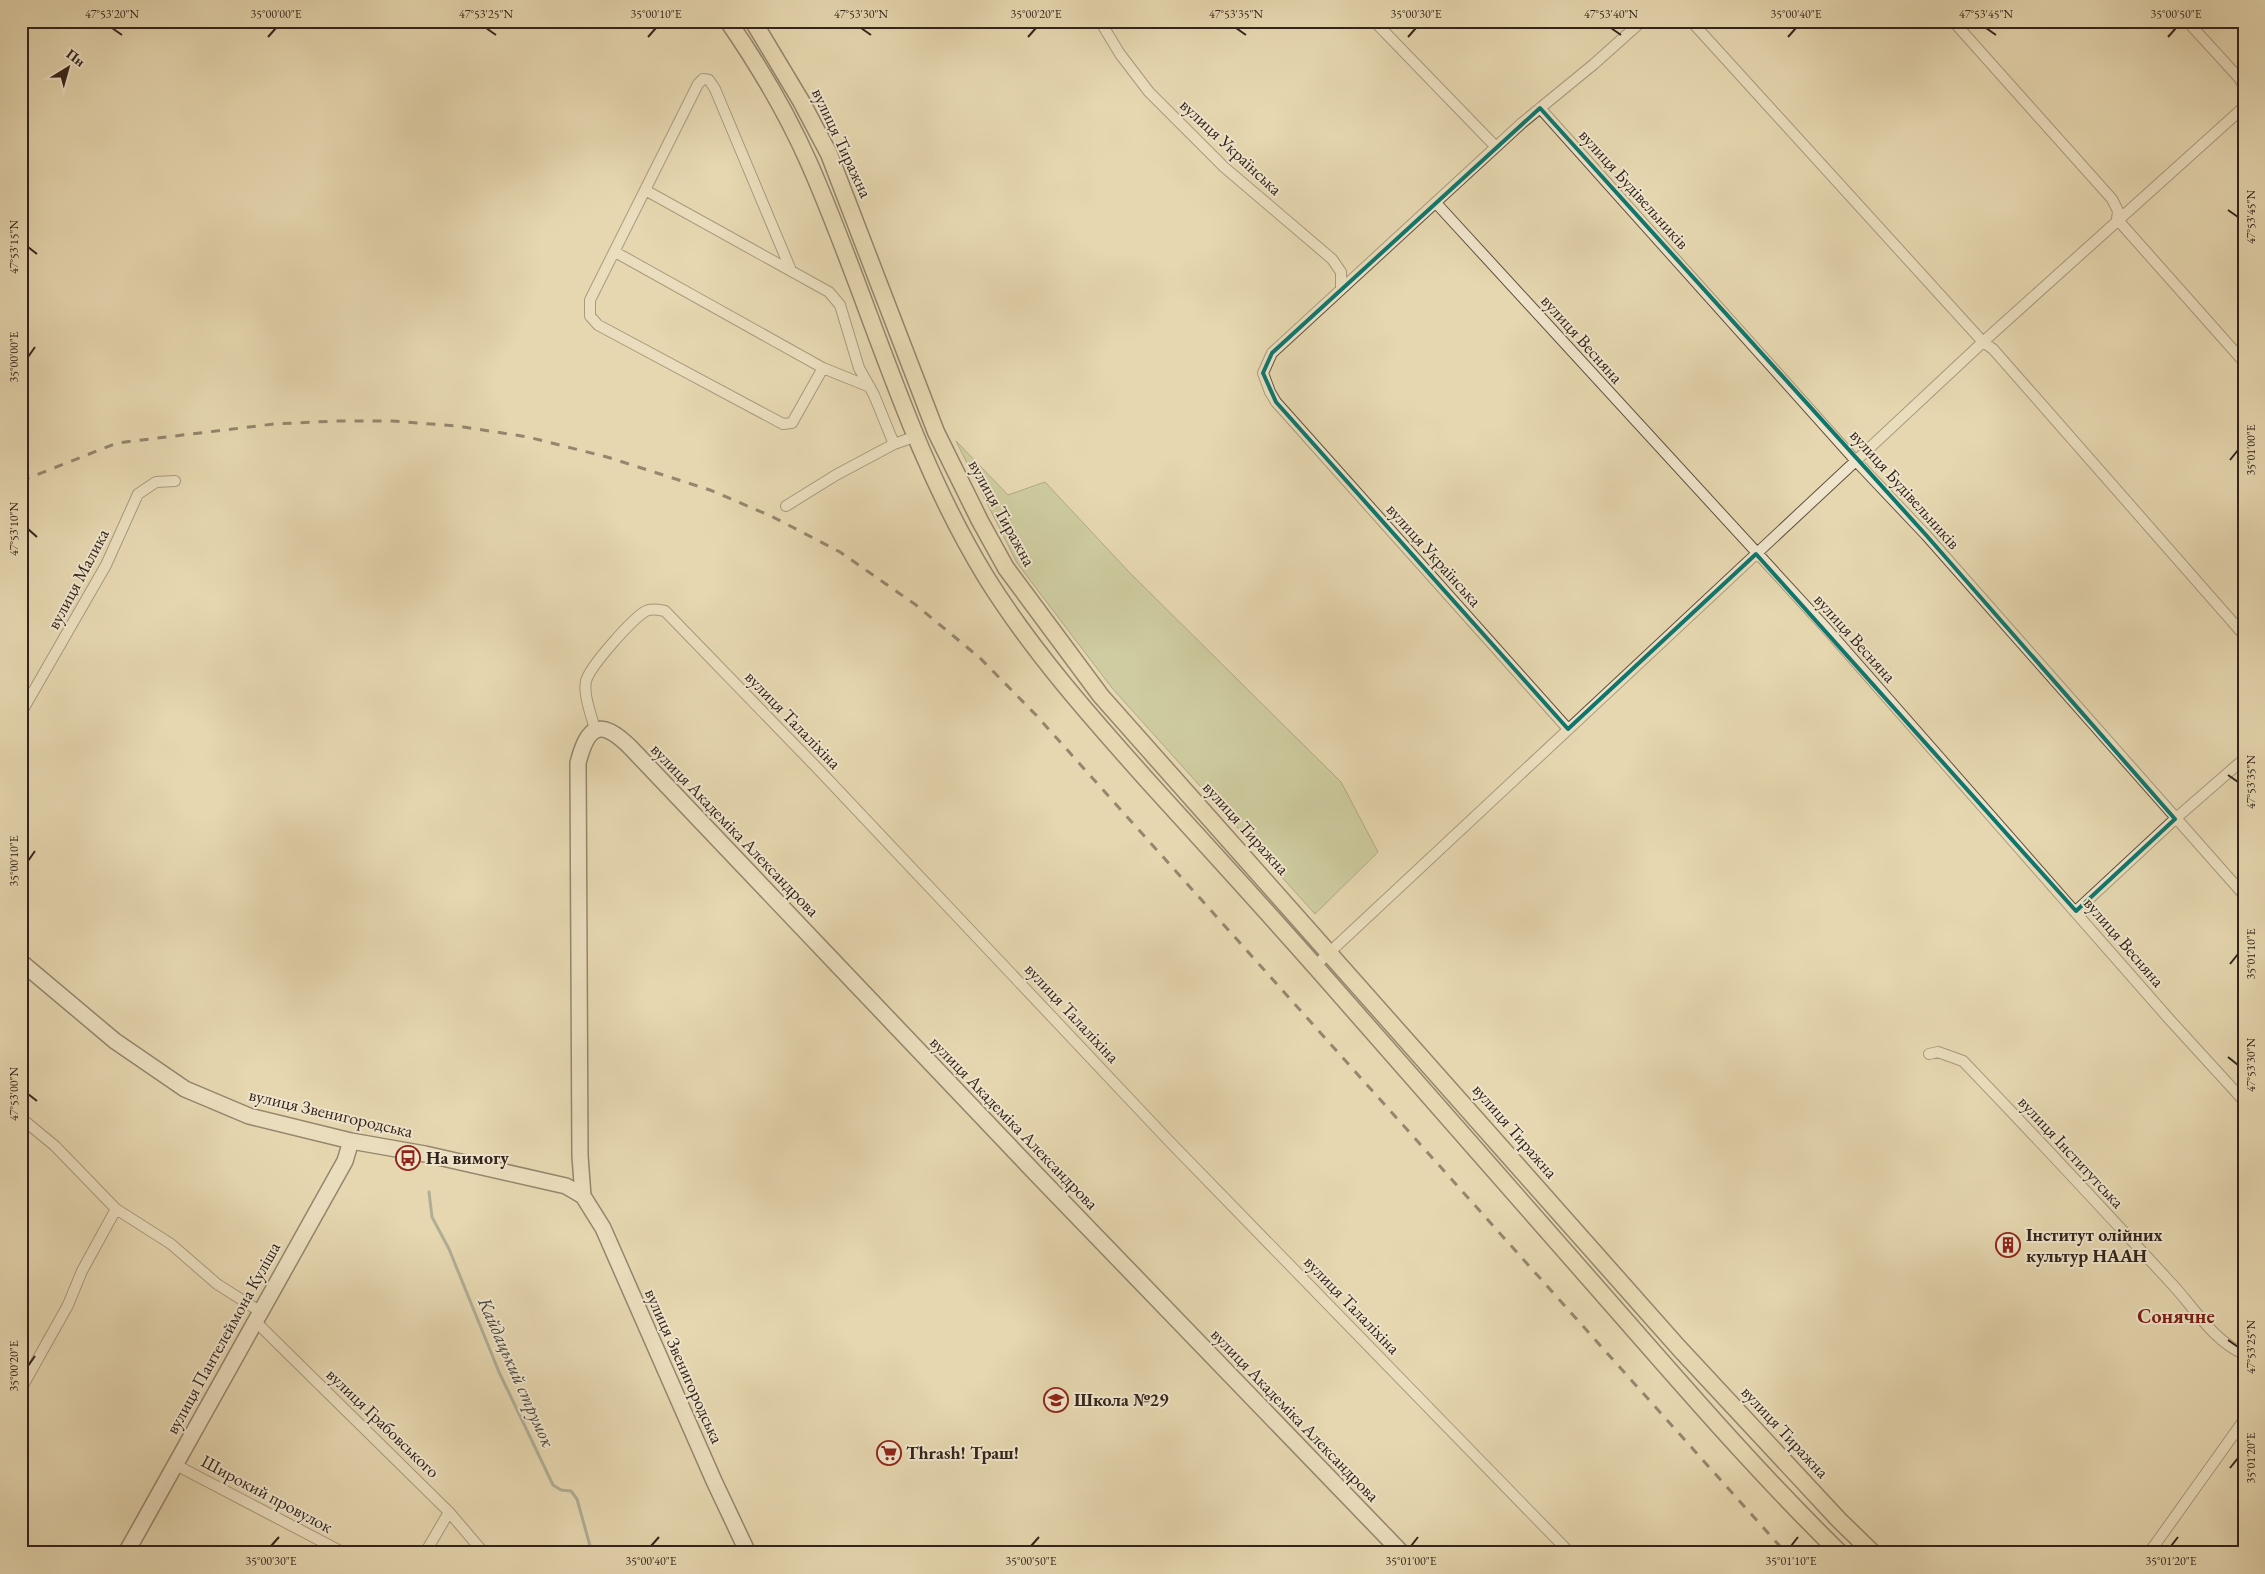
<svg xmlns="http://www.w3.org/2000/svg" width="2265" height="1574" font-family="'EB Garamond',serif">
  <rect width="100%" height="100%" fill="#e6d7b0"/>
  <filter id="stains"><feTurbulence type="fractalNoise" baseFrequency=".004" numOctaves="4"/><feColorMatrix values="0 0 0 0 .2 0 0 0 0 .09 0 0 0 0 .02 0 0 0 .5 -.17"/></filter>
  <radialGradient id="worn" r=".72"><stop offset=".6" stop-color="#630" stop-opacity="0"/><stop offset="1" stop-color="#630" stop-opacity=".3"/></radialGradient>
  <path fill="#b2bf8d" stroke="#727254" d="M956 441 1008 495 1045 482 1129 572 1341 782 1378 852 1315 914 1112 688 1017 563Z"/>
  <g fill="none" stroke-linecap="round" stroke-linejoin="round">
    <path stroke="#6f7d75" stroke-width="3" d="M429 1192 432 1217 449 1249 499 1372 553 1485 561 1490 571 1491 577 1499 592 1553"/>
    <defs>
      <path id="street" d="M1100 21 1120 54 1149 92 1224 167 1332 259 1341 272V289
        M1374 21 1496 147
        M1691 21 1983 342 1993 349 2244 635
        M1953 21 2112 199 2118 211 2117 219 2244 362
        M2187 21 2240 79 2244 87
        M1540 108 1856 461 1926 535 2244 895
        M645 190 829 292 840 305 859 368 874 395 894 444
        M1436 203 1825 627 2170 1020 2244 1101
        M615 252 823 368 870 387
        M790 268 715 89 709 80 703 79 698 84 590 300V316L598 325 783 424 792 423 823 368
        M786 506 836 475 894 444 914 437
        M21 713 106 565 138 494 156 482 175 481
        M1568 729 1276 402 1270 392 1263 373 1272 353 1522 123 1594 64 1642 21
        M595 730C592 716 583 696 586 681 590 666 633 618 646 611 652 608 659 610 665 611L820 771 1170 1142 1570 1553
        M2076 911 2175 819 2244 759
        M1315 966 1983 342 2244 107
        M1929 1054 1938 1052 1963 1061C2033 1134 2102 1208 2171 1283 2194 1307 2212 1340 2244 1354
        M21 1118 55 1146 116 1209 171 1244 217 1284 261 1312
        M255 1321 449 1512 484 1553
        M21 1389 68 1305 82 1271 116 1209
        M174 1464 344 1553
        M425 1553 449 1512
        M2149 1553 2244 1420"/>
      <path id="secondary" d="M21 962 115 1041 185 1089 249 1116 351 1141 425 1154 566 1186 583 1196
        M126 1553 345 1161 351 1141
        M748 1553 714 1481 603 1228 583 1196 580 1156 578 763C588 725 600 718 630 747L1039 1177 1402 1553"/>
      <path id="primary" d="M728 21C759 66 787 113 809 163 870 301 907 448 986 577 1032 651 1090 716 1147 780 1205 844 1264 908 1321 973 1414 1079 1507 1185 1600 1291 1678 1380 1755 1470 1840 1553
        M753 21 801 101 829 154 936 432 980 521 1006 568 1101 696 1679 1348 1839 1520 1873 1553"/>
    </defs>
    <use href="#street" stroke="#605141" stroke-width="12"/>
    <use href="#secondary" stroke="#33241c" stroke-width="18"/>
    <use href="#primary" stroke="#33241c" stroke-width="19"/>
    <use href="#street" stroke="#efe5cc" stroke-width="10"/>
    <use href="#secondary" stroke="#efe5cc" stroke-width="15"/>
    <use href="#primary" stroke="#e6d7b0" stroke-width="16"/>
    <path stroke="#33241c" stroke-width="3" stroke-dasharray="9 9" stroke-linecap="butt" d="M21 481 117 443 274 424 336 421H392L457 426 528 437 607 457 710 490 771 516 840 552 916 605 980 658 1036 715 1786 1553"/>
  </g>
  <path d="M0 0H2265V1574H0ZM1540 108 1926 535 2175 819 2076 911 1756 554 1568 729 1276 402 1263 373 1272 353Z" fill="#e6d7b0" fill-opacity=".55" fill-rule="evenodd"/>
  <path fill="none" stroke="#0f766e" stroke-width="4" stroke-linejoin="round" d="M1540 108 1926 535 2175 819 2076 911 1756 554 1568 729 1276 402 1263 373 1272 353Z"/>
  <path fill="none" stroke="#33241c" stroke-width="2" d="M112 28 122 35M486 28 496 35M861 28 871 35M1236 28 1246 35M1611 28 1621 35M1986 28 1996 35M268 37 276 28M648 37 656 28M1028 37 1036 28M1408 37 1416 28M1788 37 1796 28M2168 37 2176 28M2228 210 2238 217M28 247 37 254M28 357 35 347M2230 460 2238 450M28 529 37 537M2228 775 2238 782M28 861 35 851M2230 964 2238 954M2228 1057 2238 1065M28 1094 37 1101M2228 1340 2238 1347M28 1366 35 1356M2230 1468 2238 1458M271 1546 279 1537M651 1546 659 1537M1031 1546 1039 1537M1411 1546 1418 1537M1791 1546 1798 1537M2171 1546 2178 1537"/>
  <defs>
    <symbol id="bus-ring" viewBox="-11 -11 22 22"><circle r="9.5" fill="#efe5cc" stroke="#8f2418" stroke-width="1.5"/><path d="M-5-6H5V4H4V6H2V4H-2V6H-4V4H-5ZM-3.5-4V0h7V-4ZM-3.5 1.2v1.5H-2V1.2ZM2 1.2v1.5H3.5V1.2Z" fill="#8f2418"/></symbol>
    <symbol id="building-ring" viewBox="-11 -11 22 22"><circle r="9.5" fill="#efe5cc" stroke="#8f2418" stroke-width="1.5"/><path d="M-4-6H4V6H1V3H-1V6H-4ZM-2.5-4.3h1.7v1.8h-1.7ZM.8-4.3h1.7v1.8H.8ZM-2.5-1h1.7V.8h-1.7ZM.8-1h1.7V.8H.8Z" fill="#8f2418"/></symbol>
    <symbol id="school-ring" viewBox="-11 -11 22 22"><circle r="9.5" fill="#efe5cc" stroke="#8f2418" stroke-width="1.5"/><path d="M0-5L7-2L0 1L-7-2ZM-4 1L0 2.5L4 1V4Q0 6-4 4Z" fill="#8f2418"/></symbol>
    <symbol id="supermarket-ring" viewBox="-11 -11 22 22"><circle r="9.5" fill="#efe5cc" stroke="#8f2418" stroke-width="1.5"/><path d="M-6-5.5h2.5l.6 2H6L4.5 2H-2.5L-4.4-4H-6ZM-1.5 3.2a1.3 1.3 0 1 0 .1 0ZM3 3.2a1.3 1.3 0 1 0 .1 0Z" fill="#8f2418"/></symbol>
  </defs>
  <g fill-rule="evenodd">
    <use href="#bus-ring" x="394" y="1144" width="28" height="28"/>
    <use href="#building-ring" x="1994" y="1231" width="28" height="28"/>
    <use href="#school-ring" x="1042" y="1386" width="28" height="28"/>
    <use href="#supermarket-ring" x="875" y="1439" width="28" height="28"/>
  </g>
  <g text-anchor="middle" stroke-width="4" stroke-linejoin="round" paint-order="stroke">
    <g font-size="18" fill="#33241c" stroke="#efe5cc">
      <text transform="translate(842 143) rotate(65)" y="6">вулиця Тиражна</text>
      <text transform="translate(1231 147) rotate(43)" y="6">вулиця Українська</text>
      <text transform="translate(1634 189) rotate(48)" y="6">вулиця Будівельників</text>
      <text transform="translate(1582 339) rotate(48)" y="6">вулиця Весняна</text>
      <text transform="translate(1905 489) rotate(48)" y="6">вулиця Будівельників</text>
      <text transform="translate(1002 513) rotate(61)" y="6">вулиця Тиражна</text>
      <text transform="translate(1434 555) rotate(48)" y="6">вулиця Українська</text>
      <text transform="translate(78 579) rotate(-62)" y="6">вулиця Малика</text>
      <text transform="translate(1855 638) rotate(48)" y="6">вулиця Весняна</text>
      <text transform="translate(793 720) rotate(46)" y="6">вулиця Талаліхіна</text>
      <text transform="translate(1246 828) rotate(48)" y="6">вулиця Тиражна</text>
      <text transform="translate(735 830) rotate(46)" y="6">вулиця Академіка Александрова</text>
      <text transform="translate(2124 942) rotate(49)" y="6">вулиця Весняна</text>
      <text transform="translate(1072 1013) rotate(47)" y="6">вулиця Талаліхіна</text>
      <text transform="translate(331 1113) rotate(13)" y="6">вулиця Звенигородська</text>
      <text transform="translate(1014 1123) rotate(46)" y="6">вулиця Академіка Александрова</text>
      <text transform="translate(1515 1131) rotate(49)" y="6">вулиця Тиражна</text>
      <text transform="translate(2071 1152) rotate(47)" y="6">вулиця Інститутська</text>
      <text transform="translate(1352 1305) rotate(46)" y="6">вулиця Талаліхіна</text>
      <text transform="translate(223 1338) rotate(-61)" y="6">вулиця Пантелеймона Куліша</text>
      <text transform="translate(684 1366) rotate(66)" y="6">вулиця Звенигородська</text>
      <text transform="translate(1295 1415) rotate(46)" y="6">вулиця Академіка Александрова</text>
      <text transform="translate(383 1423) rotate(44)" y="6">вулиця Грабовського</text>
      <text transform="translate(1785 1432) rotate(47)" y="6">вулиця Тиражна</text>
      <text transform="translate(267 1494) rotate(28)" y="6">Широкий провулок</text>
    </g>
    <g font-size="18" font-weight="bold" fill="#33241c" stroke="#efe5cc" text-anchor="start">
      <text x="426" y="1164">На вимогу</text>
      <text x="2026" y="1241">Інститут олійних<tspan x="2026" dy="21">культур НААН</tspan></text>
      <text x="1074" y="1406">Школа №29</text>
      <text x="906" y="1459">Thrash! Траш!</text>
    </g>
    <g font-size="19" font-style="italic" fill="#4c4941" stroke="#efe5cc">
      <text transform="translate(517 1372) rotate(66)" y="7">Кайдацький струмок</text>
    </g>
    <g font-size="20" font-weight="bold" fill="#7a1f14" stroke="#efe5cc">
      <text x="2176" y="1323">Сонячне</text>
    </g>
  </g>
  <rect width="2265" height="1574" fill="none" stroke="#e6d7b0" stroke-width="55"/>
  <g transform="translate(68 68) rotate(37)" stroke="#efe5cc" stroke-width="4" paint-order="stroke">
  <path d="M0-4L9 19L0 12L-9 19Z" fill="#33241c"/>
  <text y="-8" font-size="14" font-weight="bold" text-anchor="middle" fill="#33241c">Пн</text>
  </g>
  <rect x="28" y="28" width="2210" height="1518" fill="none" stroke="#33241c" stroke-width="2"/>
  <g font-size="12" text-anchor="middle" fill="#33241c">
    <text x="112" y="18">47°53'20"N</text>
    <text x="276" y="18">35°00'00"E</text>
    <text x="486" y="18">47°53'25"N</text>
    <text x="656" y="18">35°00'10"E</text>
    <text x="861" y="18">47°53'30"N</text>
    <text x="1036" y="18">35°00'20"E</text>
    <text x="1236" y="18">47°53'35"N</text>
    <text x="1416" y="18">35°00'30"E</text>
    <text x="1611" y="18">47°53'40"N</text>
    <text x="1796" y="18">35°00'40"E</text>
    <text x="1986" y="18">47°53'45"N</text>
    <text x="2176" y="18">35°00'50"E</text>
    <text transform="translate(2251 217) rotate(-90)" y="4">47°53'45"N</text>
    <text transform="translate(14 247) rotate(-90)" y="4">47°53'15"N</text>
    <text transform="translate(14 357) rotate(-90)" y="4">35°00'00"E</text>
    <text transform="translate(2251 450) rotate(-90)" y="4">35°01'00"E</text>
    <text transform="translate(14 529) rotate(-90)" y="4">47°53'10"N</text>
    <text transform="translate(2251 782) rotate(-90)" y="4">47°53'35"N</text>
    <text transform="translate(14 861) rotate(-90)" y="4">35°00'10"E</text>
    <text transform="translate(2251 954) rotate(-90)" y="4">35°01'10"E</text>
    <text transform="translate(2251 1065) rotate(-90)" y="4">47°53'30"N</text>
    <text transform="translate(14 1094) rotate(-90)" y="4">47°53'00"N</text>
    <text transform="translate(2251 1347) rotate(-90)" y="4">47°53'25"N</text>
    <text transform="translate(14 1366) rotate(-90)" y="4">35°00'20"E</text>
    <text transform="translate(2251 1458) rotate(-90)" y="4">35°01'20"E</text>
    <text x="271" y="1565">35°00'30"E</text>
    <text x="651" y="1565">35°00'40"E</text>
    <text x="1031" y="1565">35°00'50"E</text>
    <text x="1411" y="1565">35°01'00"E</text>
    <text x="1791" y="1565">35°01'10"E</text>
    <text x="2171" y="1565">35°01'20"E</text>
  </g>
  <rect width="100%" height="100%" filter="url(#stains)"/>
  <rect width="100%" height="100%" fill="url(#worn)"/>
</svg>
